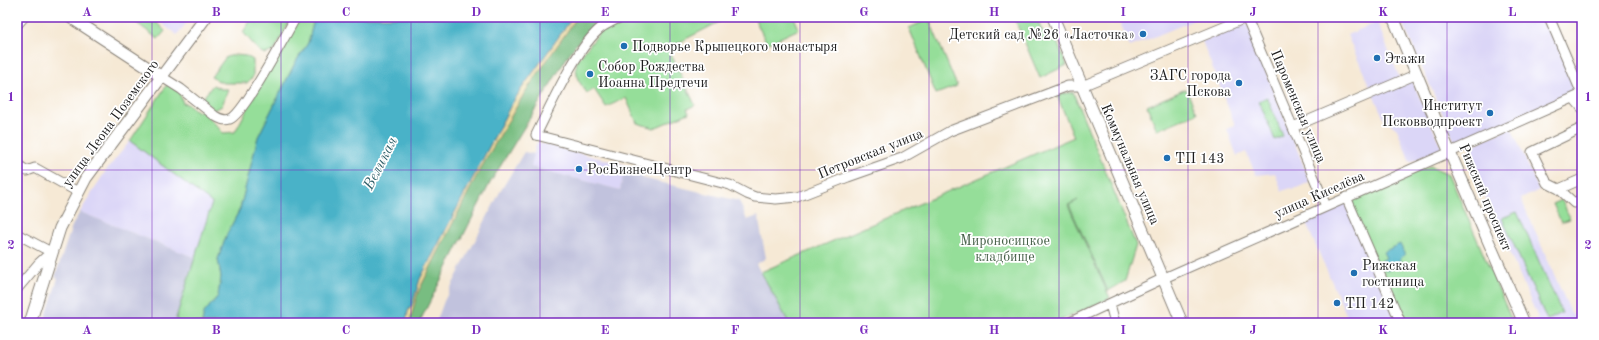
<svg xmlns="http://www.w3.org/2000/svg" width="1599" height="340" font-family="'Old Standard TT',serif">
  <rect width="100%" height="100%" fill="#fff"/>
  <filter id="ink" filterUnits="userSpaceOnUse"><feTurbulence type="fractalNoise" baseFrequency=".025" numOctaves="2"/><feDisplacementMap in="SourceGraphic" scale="8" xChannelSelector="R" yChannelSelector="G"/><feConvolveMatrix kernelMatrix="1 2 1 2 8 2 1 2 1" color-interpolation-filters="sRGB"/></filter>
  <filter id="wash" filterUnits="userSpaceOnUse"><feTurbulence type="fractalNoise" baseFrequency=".012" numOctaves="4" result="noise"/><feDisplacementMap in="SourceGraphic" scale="16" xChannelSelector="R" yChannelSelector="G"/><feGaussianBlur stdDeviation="0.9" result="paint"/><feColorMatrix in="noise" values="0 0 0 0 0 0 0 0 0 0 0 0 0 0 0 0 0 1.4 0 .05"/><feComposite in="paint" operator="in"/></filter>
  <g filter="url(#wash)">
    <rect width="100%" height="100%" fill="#f6e9d5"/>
    <path fill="#dbd6f7" d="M153 17H191L177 35Z
      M1118 17H1201L1130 47Z
      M1400 17H1547L1579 93 1456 145Z
      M1377 22 1402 84 1412 80 1442 149 1410 162 1397 129 1384 119 1347 35Z
      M1247 23 1310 182 1292 190 1291 188 1282 191 1275 173 1256 175 1246 152 1237 156 1227 129 1235 125 1202 41Z
      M1511 127 1539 190 1521 199 1571 313 1582 319V323H1535L1533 321 1538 318 1467 155 1473 145Z
      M130 141 212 203 196 258 80 212 105 172Z
      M537 142 626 165 620 190 530 167Z
      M1348 198 1402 323H1350L1304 219Z"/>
    <path fill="#c1c2dd" d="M524 152 534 154 531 167 620 190 625 168 643 172 642 178 739 201 747 220 758 216 766 258 756 264 789 323H436L444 301 500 192Z
      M80 212 196 258 176 318 179 323H44L58 278 55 277 72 226Z"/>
    <path fill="#95de99" stroke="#587d5a" d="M129 17H151L165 31 158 39Z
      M253 17H292L274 51 265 54 259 51 243 32Z
      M296 17H320L314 20 308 43 295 63 258 137 240 209 227 234 218 259 221 277 218 296 204 313 202 323H179L176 318 212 203 130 141 168 83 179 92 183 103 189 105 198 112 202 109 223 133 235 132Z
      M625 17H729L668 48 695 105 687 109 689 113 654 128 637 123 626 98 606 107 594 89 587 93 578 80 576 68 577 61 600 32Z
      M754 17H794L799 29 767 44Z
      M1014 17H1040L1038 21 1043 32 1054 35 1067 65 1040 78Z
      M929 19 957 86 936 94 909 28Z
      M235 55 246 56 253 60V77L247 83H223L211 77 226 57Z
      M213 85 221 89H228L222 106 213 110 202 99Z
      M1186 89 1197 113 1157 130 1147 106Z
      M1073 92 1136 245 1125 281 1108 291 1069 205 1078 200 1068 205 1110 298 1055 323H789L761 272 1074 137 1057 95Z
      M1267 97 1283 136 1275 140 1259 101Z
      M1430 166 1449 174 1513 323H1402L1348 198Z
      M1562 200 1570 219 1561 222 1553 204Z
      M1517 212 1562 313 1547 320 1502 218Z"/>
    <path fill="#78bd81" stroke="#4a6c4e" d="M577 17H611C593 25 583 36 571 51L490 183 419 323H409L418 292 478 173 525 92Z"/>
    <path fill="#eeda9e" stroke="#857b5d" d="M573 17H577L525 92 478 173 418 292 409 323H406L408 311 412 305 420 279 511 105 522 88Z"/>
    <path fill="#49b2c8" stroke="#326772" d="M320 17H573L522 88 511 105 420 279 412 305 408 311 406 323H202L204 313 218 296 221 277 218 259 227 234 240 209 258 137 295 63 308 43 314 20Z
      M1400 244 1405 255 1400 258 1402 264 1386 271 1381 261 1386 258 1383 252Z"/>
  </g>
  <g filter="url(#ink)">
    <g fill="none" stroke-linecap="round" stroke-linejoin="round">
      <defs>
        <path id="minor" d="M621 17C615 20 608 23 602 27 577 46 551 105 536 135L730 185 747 194 755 197 776 199 797 197 848 177 902 158 950 131 1068 86H1082L1248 17
          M1246 17 1326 206
          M1549 17 1582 94 1576 101 1582 108
          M17 25 24 17
          M162 77 181 89 215 116C220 119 224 121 230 119 244 114 286 34 296 17
          M1293 127 1417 74
          M1582 128 1532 152 1547 183 1559 189 1574 203 1582 199
          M17 164 27 171 35 168 78 192
          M1559 189 1582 179
          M1346 197 1401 323
          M17 234 51 252 39 263 17 289
          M1110 304 1115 323
          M1068 323 1162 279 1582 94"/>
        <path id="major" d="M70 17 162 77
          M1053 17 1182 323
          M1393 17 1431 109 1524 323
          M30 323 60 228 86 178 206 17"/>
      </defs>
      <use href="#minor" stroke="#898278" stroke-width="11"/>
      <use href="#major" stroke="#898278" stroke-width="13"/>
      <use href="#minor" stroke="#fff" stroke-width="9"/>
      <use href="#major" stroke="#fff" stroke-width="11"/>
    </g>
  </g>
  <path fill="none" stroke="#7b2cbf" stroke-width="1" stroke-opacity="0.55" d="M152 17V323M281 17V323M411 17V323M540 17V323M670 17V323M800 17V323M929 17V323M1059 17V323M1188 17V323M1318 17V323M1447 17V323M17 170H1582"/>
  <g fill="#1f6fb2" stroke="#fff" stroke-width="1.5">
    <circle cx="1143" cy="34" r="4"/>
    <circle cx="624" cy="46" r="4"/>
    <circle cx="1377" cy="58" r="4"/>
    <circle cx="590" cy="74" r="4"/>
    <circle cx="1239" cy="83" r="4"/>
    <circle cx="1490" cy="113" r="4"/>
    <circle cx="1167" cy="158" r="4"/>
    <circle cx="579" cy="169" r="4"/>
    <circle cx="1354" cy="273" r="4"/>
    <circle cx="1337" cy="303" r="4"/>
  </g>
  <g text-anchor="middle" stroke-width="3.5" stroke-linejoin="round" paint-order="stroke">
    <g font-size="14" fill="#1c1c1c" stroke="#fff" text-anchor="start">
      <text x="1135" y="39" text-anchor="end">Детский сад №26 «Ласточка»</text>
      <text x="632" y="51">Подворье Крыпецкого монастыря</text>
      <text x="1385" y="63">Этажи</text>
      <text x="598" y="71">Собор Рождества<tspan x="598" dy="16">Иоанна Предтечи</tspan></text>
      <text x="1231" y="80" text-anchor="end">ЗАГС города<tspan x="1231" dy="16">Пскова</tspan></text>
      <text x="1482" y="110" text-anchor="end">Институт<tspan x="1482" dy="16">Псковводпроект</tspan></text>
      <text x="1175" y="163">ТП 143</text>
      <text x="587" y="174">РосБизнесЦентр</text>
      <text x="1362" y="270">Рижская<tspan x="1362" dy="16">гостиница</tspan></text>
      <text x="1345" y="308">ТП 142</text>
    </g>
    <g font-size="14" fill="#1c1c1c" stroke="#fff">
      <text transform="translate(1299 106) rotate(67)" y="5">Пароменская улица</text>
      <text transform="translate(110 123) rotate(-54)" y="5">улица Леона Поземского</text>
      <text transform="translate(870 153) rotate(-22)" y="5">Петровская улица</text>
      <text transform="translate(1131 164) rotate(67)" y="5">Коммунальная улица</text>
      <text transform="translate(1319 194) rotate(-24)" y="5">улица Киселёва</text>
      <text transform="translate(1486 197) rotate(67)" y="5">Рижский проспект</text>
    </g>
    <g font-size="14" fill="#466048" stroke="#fff">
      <text x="1005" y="245">Мироносицкое<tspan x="1005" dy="16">кладбище</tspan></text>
    </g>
    <g font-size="15" font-style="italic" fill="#306069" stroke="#fff">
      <text transform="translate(380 163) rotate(-63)" y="5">Великая</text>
    </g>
  </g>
  <rect width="1599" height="340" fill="none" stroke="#fff" stroke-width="44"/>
  <rect x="22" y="22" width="1555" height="296" fill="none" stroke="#7b2cbf" stroke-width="1.5"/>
  <g font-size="13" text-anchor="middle" font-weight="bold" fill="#7b2cbf">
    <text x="87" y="16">A</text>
    <text x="216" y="16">B</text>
    <text x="346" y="16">C</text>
    <text x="476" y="16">D</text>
    <text x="605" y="16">E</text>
    <text x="735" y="16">F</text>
    <text x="864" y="16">G</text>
    <text x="994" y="16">H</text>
    <text x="1123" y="16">I</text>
    <text x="1253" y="16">J</text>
    <text x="1383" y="16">K</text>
    <text x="1512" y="16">L</text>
    <text x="11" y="101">1</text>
    <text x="1588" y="101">1</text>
    <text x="11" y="249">2</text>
    <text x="1588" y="249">2</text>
    <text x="87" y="334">A</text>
    <text x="216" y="334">B</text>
    <text x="346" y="334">C</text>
    <text x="476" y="334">D</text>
    <text x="605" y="334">E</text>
    <text x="735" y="334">F</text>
    <text x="864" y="334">G</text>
    <text x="994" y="334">H</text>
    <text x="1123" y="334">I</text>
    <text x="1253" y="334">J</text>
    <text x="1383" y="334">K</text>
    <text x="1512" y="334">L</text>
  </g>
</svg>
